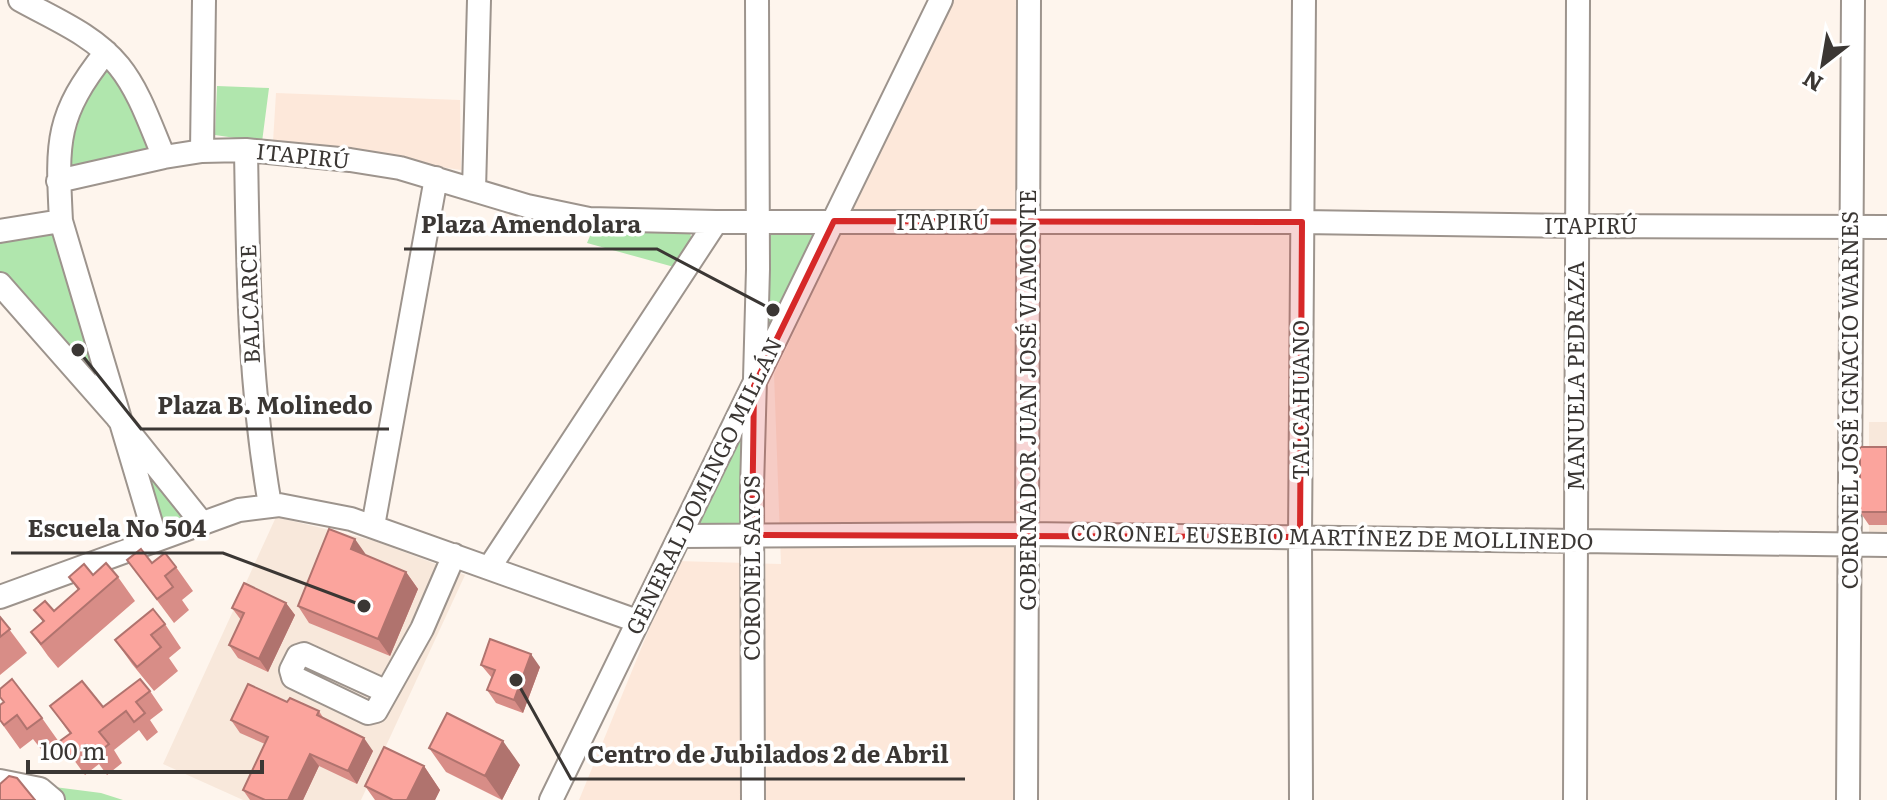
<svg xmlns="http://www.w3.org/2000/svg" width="1887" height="800" font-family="Literata,serif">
  <rect width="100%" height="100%" fill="#fef5ed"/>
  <path fill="#fde8da" d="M952 0H1022L1029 800H579L677 561 781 564 774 374Z
    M276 93 460 100 461 170 273 142Z"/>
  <path fill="#f8e8db" d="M1869 422H1887V532H1869Z
    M276 517 375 541 465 575 361 800H243L163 764Z"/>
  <path fill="#b0e6ad" d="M106 52 164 157 58 181 59 156Z
    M217 86 269 88 262 142 215 135Z
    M61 221 117 417 202 523 156 540 117 417 0 284V231Z
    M595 224 689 229 692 240 674 267 587 243Z
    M765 230 821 235 754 386 752 535 681 536 754 386Z
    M0 780 101 793 123 800H0Z"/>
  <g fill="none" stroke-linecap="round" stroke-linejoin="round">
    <defs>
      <path id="minor" d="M20 0C54 19 94 35 119 66 140 92 151 127 164 157
        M106 52C55 116 57 142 61 221L156 540
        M246 150C248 272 249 384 270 505
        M202 151 204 0
        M58 181 164 157 202 151 246 150 350 160 400 168 527 206 589 219 716 222H1302L1577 226 1887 227
        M474 190 479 0
        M0 231 61 221
        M0 284 117 417 202 523
        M373 526 436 178
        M681 536 1028 534 1887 545
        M489 568 716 222
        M0 597 239 510 279 505 351 519 637 621
        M385 691 304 654 298 656 291 670 293 677 368 713 376 711 422 629 454 555
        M0 781 40 789 53 800
        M551 800 941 0
        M753 800 752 488 758 269 757 0
        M1026 800 1029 0
        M1301 800 1300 537 1304 0
        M1575 800 1578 0
        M1848 800 1853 0"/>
    </defs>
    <use href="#minor" stroke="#9d948d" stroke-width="26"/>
    <use href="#minor" stroke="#fff" stroke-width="22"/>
  </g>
  <path fill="#d88d87" d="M1887 447V525H1869L1860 512Z
    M366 555 406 572 418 589 390 656 309 623 298 606Z
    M127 560 176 567 193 591 182 600 189 610 174 623Z
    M93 575 118 577 135 601 58 668 48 656 31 632 43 622 34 610 54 611 78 590 69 577Z
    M286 603 295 615 268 672 238 658 229 645 241 620 232 608Z
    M0 617 27 653 0 675Z
    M165 624 181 648 169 658 178 671 154 691 132 664 115 640Z
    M481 665 540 667 523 713 496 703 487 690 492 678Z
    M150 691 163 710 150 720 158 732 147 741 139 730 114 750 122 763 107 775 99 764 85 775 60 741 70 734 50 706 103 707Z
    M0 697 42 718 59 742 44 753 33 739 20 749 0 721V705L4 702Z
    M287 702 319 711 324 719 373 751 357 784 319 766 303 800H250L243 790 265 744 240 733 231 720Z
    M429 748 520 765 502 800 446 772Z
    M424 766 440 790 435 800H375L365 786Z"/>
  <path fill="#b0736e" d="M355 539 367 556 351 549Z
    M406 572 418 589 390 656 378 639Z
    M286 603 295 615 268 672 259 659Z
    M531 654 540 667 523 713 514 700Z
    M364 738 373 751 357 784 348 771Z
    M503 741 520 765 502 800 485 776Z
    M310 754 319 766 303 800H288Z
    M424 766 440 790 435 800H407Z"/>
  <path fill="#fba49d" stroke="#b0736e" stroke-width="2" d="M1860 447H1887V512H1860Z
    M329 529 355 539 351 549 406 572 378 639 298 606Z
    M141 549 152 563 165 553 176 567 165 576 173 587 157 599 127 560Z
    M106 563 118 577 41 644 31 632 44 621 34 610 45 601 54 611 79 589 69 577 84 564 93 575Z
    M244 583 286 603 259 659 229 645 244 613 232 608Z
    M153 609 165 624 151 635 161 647 137 667 115 640Z
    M0 617 10 629 0 637Z
    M490 639 531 654 514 700 487 690 495 670 481 665Z
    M12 679 42 718 27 729 17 715 4 725 0 720V705L4 702 0 697V689Z
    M140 679 150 691 136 702 145 713 134 722 126 711 99 732 109 744 94 756 85 745 71 756 60 741 71 733 50 706 82 681 103 707Z
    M248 684 287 702 290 698 319 711 317 715 364 738 348 771 310 754 288 800H265L243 790 268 737 231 720Z
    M447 713 503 741 485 776 429 748Z
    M384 747 424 766 407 800H393L365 786Z
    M9 776 17 778 35 800H0V784Z"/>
  <path fill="#d62828" fill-opacity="0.2" stroke="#d62828" stroke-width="6" stroke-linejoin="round" d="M834 221 1302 222 1300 537 752 535 754 386Z"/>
  <g text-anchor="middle" stroke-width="7" stroke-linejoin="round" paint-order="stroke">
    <g font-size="22" fill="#3b3734" stroke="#fff">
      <text transform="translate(303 156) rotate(6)" y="8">ITAPIRÚ</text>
      <text x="943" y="230">ITAPIRÚ</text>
      <text x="1591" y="234">ITAPIRÚ</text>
      <text transform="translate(250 304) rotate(-92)" y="8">BALCARCE</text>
      <text transform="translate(1576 376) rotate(-90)" y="8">MANUELA PEDRAZA</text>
      <text transform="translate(1028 400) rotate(-90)" y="8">GOBERNADOR JUAN JOSÉ VIAMONTE</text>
      <text transform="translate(1301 400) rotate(-90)" y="8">TALCAHUANO</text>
      <text transform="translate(1850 400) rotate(-90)" y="8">CORONEL JOSÉ IGNACIO WARNES</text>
      <text transform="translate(704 486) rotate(-64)" y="8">GENERAL DOMINGO MILLÁN</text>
      <text transform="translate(1332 537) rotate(1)" y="8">CORONEL EUSEBIO MARTÍNEZ DE MOLLINEDO</text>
      <text transform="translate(752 568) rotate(-90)" y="8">CORONEL SAYOS</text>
    </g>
  </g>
  <path fill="none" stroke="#3b3734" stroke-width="3" d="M773 310L657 249H404M78 350L141 429H389M364 606L223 553H11M516 680L571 779H965"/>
  <g fill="#3b3734" stroke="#fff" stroke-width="3">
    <circle cx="773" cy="310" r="8"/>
    <circle cx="78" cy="350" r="8"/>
    <circle cx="364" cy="606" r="8"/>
    <circle cx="516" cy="680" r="8"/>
  </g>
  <g font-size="24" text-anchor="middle" font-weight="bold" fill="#3b3734" stroke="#fff" stroke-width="7" stroke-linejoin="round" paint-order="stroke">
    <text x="531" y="233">Plaza Amendolara</text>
    <text x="265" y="414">Plaza B. Molinedo</text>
    <text x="117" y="537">Escuela No 504</text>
    <text x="768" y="763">Centro de Jubilados 2 de Abril</text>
  </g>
  <g transform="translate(1823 64) rotate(211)" stroke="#ffffff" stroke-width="6" paint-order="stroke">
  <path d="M0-6L14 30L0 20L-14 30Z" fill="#3b3734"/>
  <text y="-12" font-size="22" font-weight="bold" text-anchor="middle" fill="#3b3734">N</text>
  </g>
  <path d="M28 760v12h234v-12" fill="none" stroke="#3b3734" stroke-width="4"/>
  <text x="40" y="760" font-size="24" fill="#3b3734" stroke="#ffffff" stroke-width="6" paint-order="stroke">100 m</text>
</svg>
